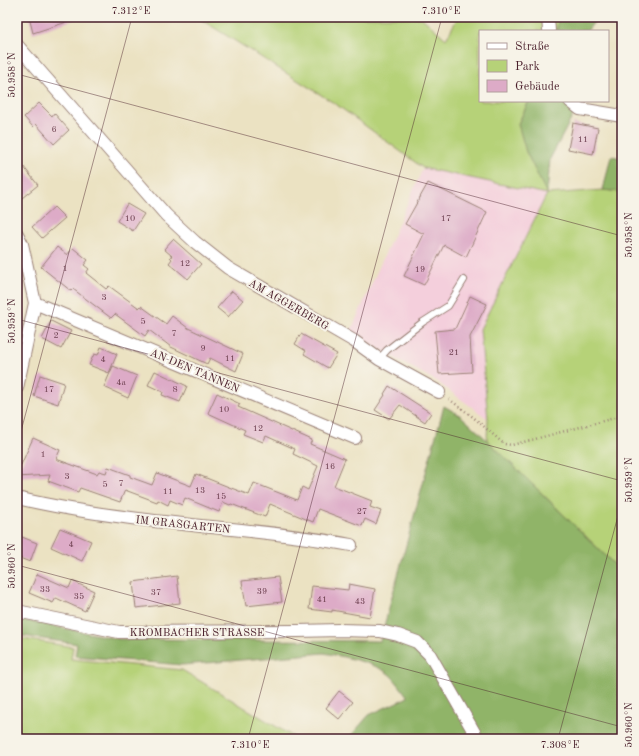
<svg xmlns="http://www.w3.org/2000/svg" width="639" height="756" font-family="'Old Standard TT',serif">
  <rect width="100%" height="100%" fill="#f7f3e8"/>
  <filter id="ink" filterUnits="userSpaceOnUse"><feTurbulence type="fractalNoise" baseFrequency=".025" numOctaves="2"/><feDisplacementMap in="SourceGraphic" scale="8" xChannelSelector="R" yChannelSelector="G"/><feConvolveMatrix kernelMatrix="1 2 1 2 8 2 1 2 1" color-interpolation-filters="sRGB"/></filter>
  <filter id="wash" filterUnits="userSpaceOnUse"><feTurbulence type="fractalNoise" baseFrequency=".012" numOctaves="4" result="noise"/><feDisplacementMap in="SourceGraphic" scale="16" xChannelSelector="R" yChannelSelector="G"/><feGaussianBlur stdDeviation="0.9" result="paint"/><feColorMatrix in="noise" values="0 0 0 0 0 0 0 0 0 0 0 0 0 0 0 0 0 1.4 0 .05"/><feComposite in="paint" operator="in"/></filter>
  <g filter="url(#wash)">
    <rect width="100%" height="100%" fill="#ebe2c2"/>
    <path fill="#f4cfdc" d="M423 168 547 194 480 329 488 419 436 381 350 333Z"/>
    <path fill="#b6d278" stroke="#807852" d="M197 17H421L446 39 458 17H558L557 31H480V101H529L518 124 547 194 603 190 622 192V582L617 567 487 440 488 419 480 329 547 194 423 168 337 105Z
      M17 638 73 647 71 659 182 670 297 739H17Z"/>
    <path fill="#90b468" stroke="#6d6a4a" d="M558 17H598L587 31H557Z
      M529 101H577L576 110 550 159 547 194 526 152 518 124Z
      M611 156 622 158V192L603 190Z
      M444 406 461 416 487 440 617 567 622 582V739H486L478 734 472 739H348L369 715 408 697C402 690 397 681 390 675 377 663 341 656 324 653L182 665 75 656 77 644 17 635V619L119 639 380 641Z"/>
    <g id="blocks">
      <path fill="#ddabc7" d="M29 17H75L76 19 33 33Z
        M39 103 52 116 54 113 69 130 54 144 36 124 33 127 24 117Z
        M573 123 598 128 593 154 568 149Z
        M23 166 38 185 22 198 17 192V171Z
        M428 183 487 212 466 257 444 245 424 285 404 276 424 234 405 224Z
        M127 204 144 214 133 231 117 221Z
        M54 207 65 218 42 238 32 227Z
        M173 239 201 264 188 279 169 263 172 259 170 257 172 256 164 249Z
        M57 247 67 255 73 248 88 260 84 265 89 269 86 273 106 289 109 286 139 308 141 306 166 324 172 316 188 328 243 354 236 371 210 358 207 364 171 347 149 330 145 336 115 314 111 318 73 289 71 291 41 267Z
        M232 291 243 300 228 317 217 308Z
        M470 296 487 304 470 337 472 372 439 374 435 331 455 329Z
        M51 321 71 331 61 349 42 339Z
        M301 334 337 354 328 368 304 354 306 351 295 344Z
        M101 347 117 354 109 373 89 365 94 354 98 355Z
        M113 366 137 376 128 398 104 387Z
        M155 371 187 386 180 402 162 395 163 392 148 385Z
        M40 375 64 383 58 404 34 396Z
        M389 386 431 413 425 422 400 405 389 419 375 410 385 395 384 394Z
        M217 393 240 404 238 407 312 440 310 444 345 459 334 486 372 501 370 507 381 511 376 524 365 519 362 526 318 509 313 522 270 504 265 517 231 504 230 505 223 502 219 512 185 498 182 505 170 500 168 505 158 500 157 502 125 490 120 502 80 488 78 492 48 481 50 475 17 477V465H21L33 438 60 450 56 459 97 474 99 471 106 473 108 467 130 475V477L152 485 157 473 191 486 196 474 249 495 254 483 297 500 302 487 308 490 318 466 293 454 295 449 266 436 263 442 243 434 245 430 208 413Z
        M60 528 91 541 82 561 51 547Z
        M17 535 37 543 30 562 17 557Z
        M37 574 69 588 72 581 94 591 85 611 56 598 53 603 29 593Z
        M177 576 180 603 136 608 133 582Z
        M278 577 282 602 246 606 242 581Z
        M349 584 375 589 370 617 332 610V612L309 609 312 586 348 590Z
        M339 691 353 702 339 719 326 708Z"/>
    </g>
  </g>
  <g filter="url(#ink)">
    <use href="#blocks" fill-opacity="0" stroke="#9a8076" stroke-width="1"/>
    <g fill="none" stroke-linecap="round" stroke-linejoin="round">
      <defs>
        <path id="service" d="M379 359 387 350 423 322 448 306 464 280"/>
        <path id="minor" d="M548 17 549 31
          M17 45 166 215 195 242 228 268 354 341 379 359 439 392
          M570 101 580 109 622 116
          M17 234 22 244 35 303 17 388
          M35 303 355 438
          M17 498C55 507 92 513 131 518 204 528 278 531 351 545
          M17 611 119 632 298 631 339 630 380 631 398 635 417 642 430 655 478 739"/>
      </defs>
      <use href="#service" stroke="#9a8076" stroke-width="8"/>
      <use href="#minor" stroke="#9a8076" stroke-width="14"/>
      <path stroke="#9a8076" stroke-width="2.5" stroke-dasharray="1 3" stroke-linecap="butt" d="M449 399 473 417 504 444 512 445 622 416"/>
      <use href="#service" stroke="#fff" stroke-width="6"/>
      <use href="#minor" stroke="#fff" stroke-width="12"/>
    </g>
  </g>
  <path fill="none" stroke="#4a1f2b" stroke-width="1" stroke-opacity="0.45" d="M17 74 622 236M17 319 622 481M17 446 132 17M17 565 622 727M248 739 442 17M558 739 622 501"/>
  <g text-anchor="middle" stroke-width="4" stroke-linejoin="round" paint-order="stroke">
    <g font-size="9" fill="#6f4252">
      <text x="54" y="132">6</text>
      <text x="583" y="142">11</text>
      <text x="130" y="221">10</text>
      <text x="446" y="221">17</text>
      <text x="185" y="266">12</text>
      <text x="65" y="271">1</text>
      <text x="420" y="272">19</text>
      <text x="104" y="300">3</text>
      <text x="143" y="324">5</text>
      <text x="174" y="336">7</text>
      <text x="56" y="338">2</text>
      <text x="203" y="351">9</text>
      <text x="454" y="355">21</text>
      <text x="230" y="361">11</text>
      <text x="103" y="362">4</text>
      <text x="121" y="385">4a</text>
      <text x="49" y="392">17</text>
      <text x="175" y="392">8</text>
      <text x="224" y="412">10</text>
      <text x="258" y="431">12</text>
      <text x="43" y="457">1</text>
      <text x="330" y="469">16</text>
      <text x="67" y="479">3</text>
      <text x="121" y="486">7</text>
      <text x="105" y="487">5</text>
      <text x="200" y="493">13</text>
      <text x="168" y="494">11</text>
      <text x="221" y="499">15</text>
      <text x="362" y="514">27</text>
      <text x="71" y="547">4</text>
      <text x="45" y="592">33</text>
      <text x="262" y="594">39</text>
      <text x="156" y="595">37</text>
      <text x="79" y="599">35</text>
      <text x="322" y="602">41</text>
      <text x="360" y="604">43</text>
    </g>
    <g font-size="11" fill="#4a1f2b" stroke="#f7f3e8">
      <text transform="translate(289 304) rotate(30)" y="4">AM AGGERBERG</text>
      <text transform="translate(195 370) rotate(23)" y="4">AN DEN TANNEN</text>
      <text transform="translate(183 524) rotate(6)" y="4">IM GRASGARTEN</text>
      <text x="197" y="636">KROMBACHER STRASSE</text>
    </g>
  </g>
  <rect width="639" height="756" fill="none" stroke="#f7f3e8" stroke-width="44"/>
  <rect x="479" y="30" width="130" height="72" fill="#f7f3e8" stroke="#b29e9c"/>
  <rect x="487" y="43" width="20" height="6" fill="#ffffff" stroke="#b29e9c"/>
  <text x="515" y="50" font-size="12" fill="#4a1f2b">Straße</text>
  <rect x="487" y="60" width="20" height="12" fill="#b6d278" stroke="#b29e9c"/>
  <text x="515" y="70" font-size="12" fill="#4a1f2b">Park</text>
  <rect x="487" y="80" width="20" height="12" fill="#ddabc7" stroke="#b29e9c"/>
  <text x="515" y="90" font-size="12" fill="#4a1f2b">Gebäude</text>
  <rect x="22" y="22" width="595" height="712" fill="none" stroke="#4a1f2b" stroke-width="1.5"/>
  <g font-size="10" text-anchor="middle" fill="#4a1f2b">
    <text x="131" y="14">7.312°E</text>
    <text x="441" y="14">7.310°E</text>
    <text transform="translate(11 75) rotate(-90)" y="4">50.958°N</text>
    <text transform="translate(628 235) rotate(-90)" y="4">50.958°N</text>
    <text transform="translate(11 321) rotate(-90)" y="4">50.959°N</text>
    <text transform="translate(628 480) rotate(-90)" y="4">50.959°N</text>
    <text transform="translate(11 566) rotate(-90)" y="4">50.960°N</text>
    <text transform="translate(628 725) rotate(-90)" y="4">50.960°N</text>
    <text x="250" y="748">7.310°E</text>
    <text x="560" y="748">7.308°E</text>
  </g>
</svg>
